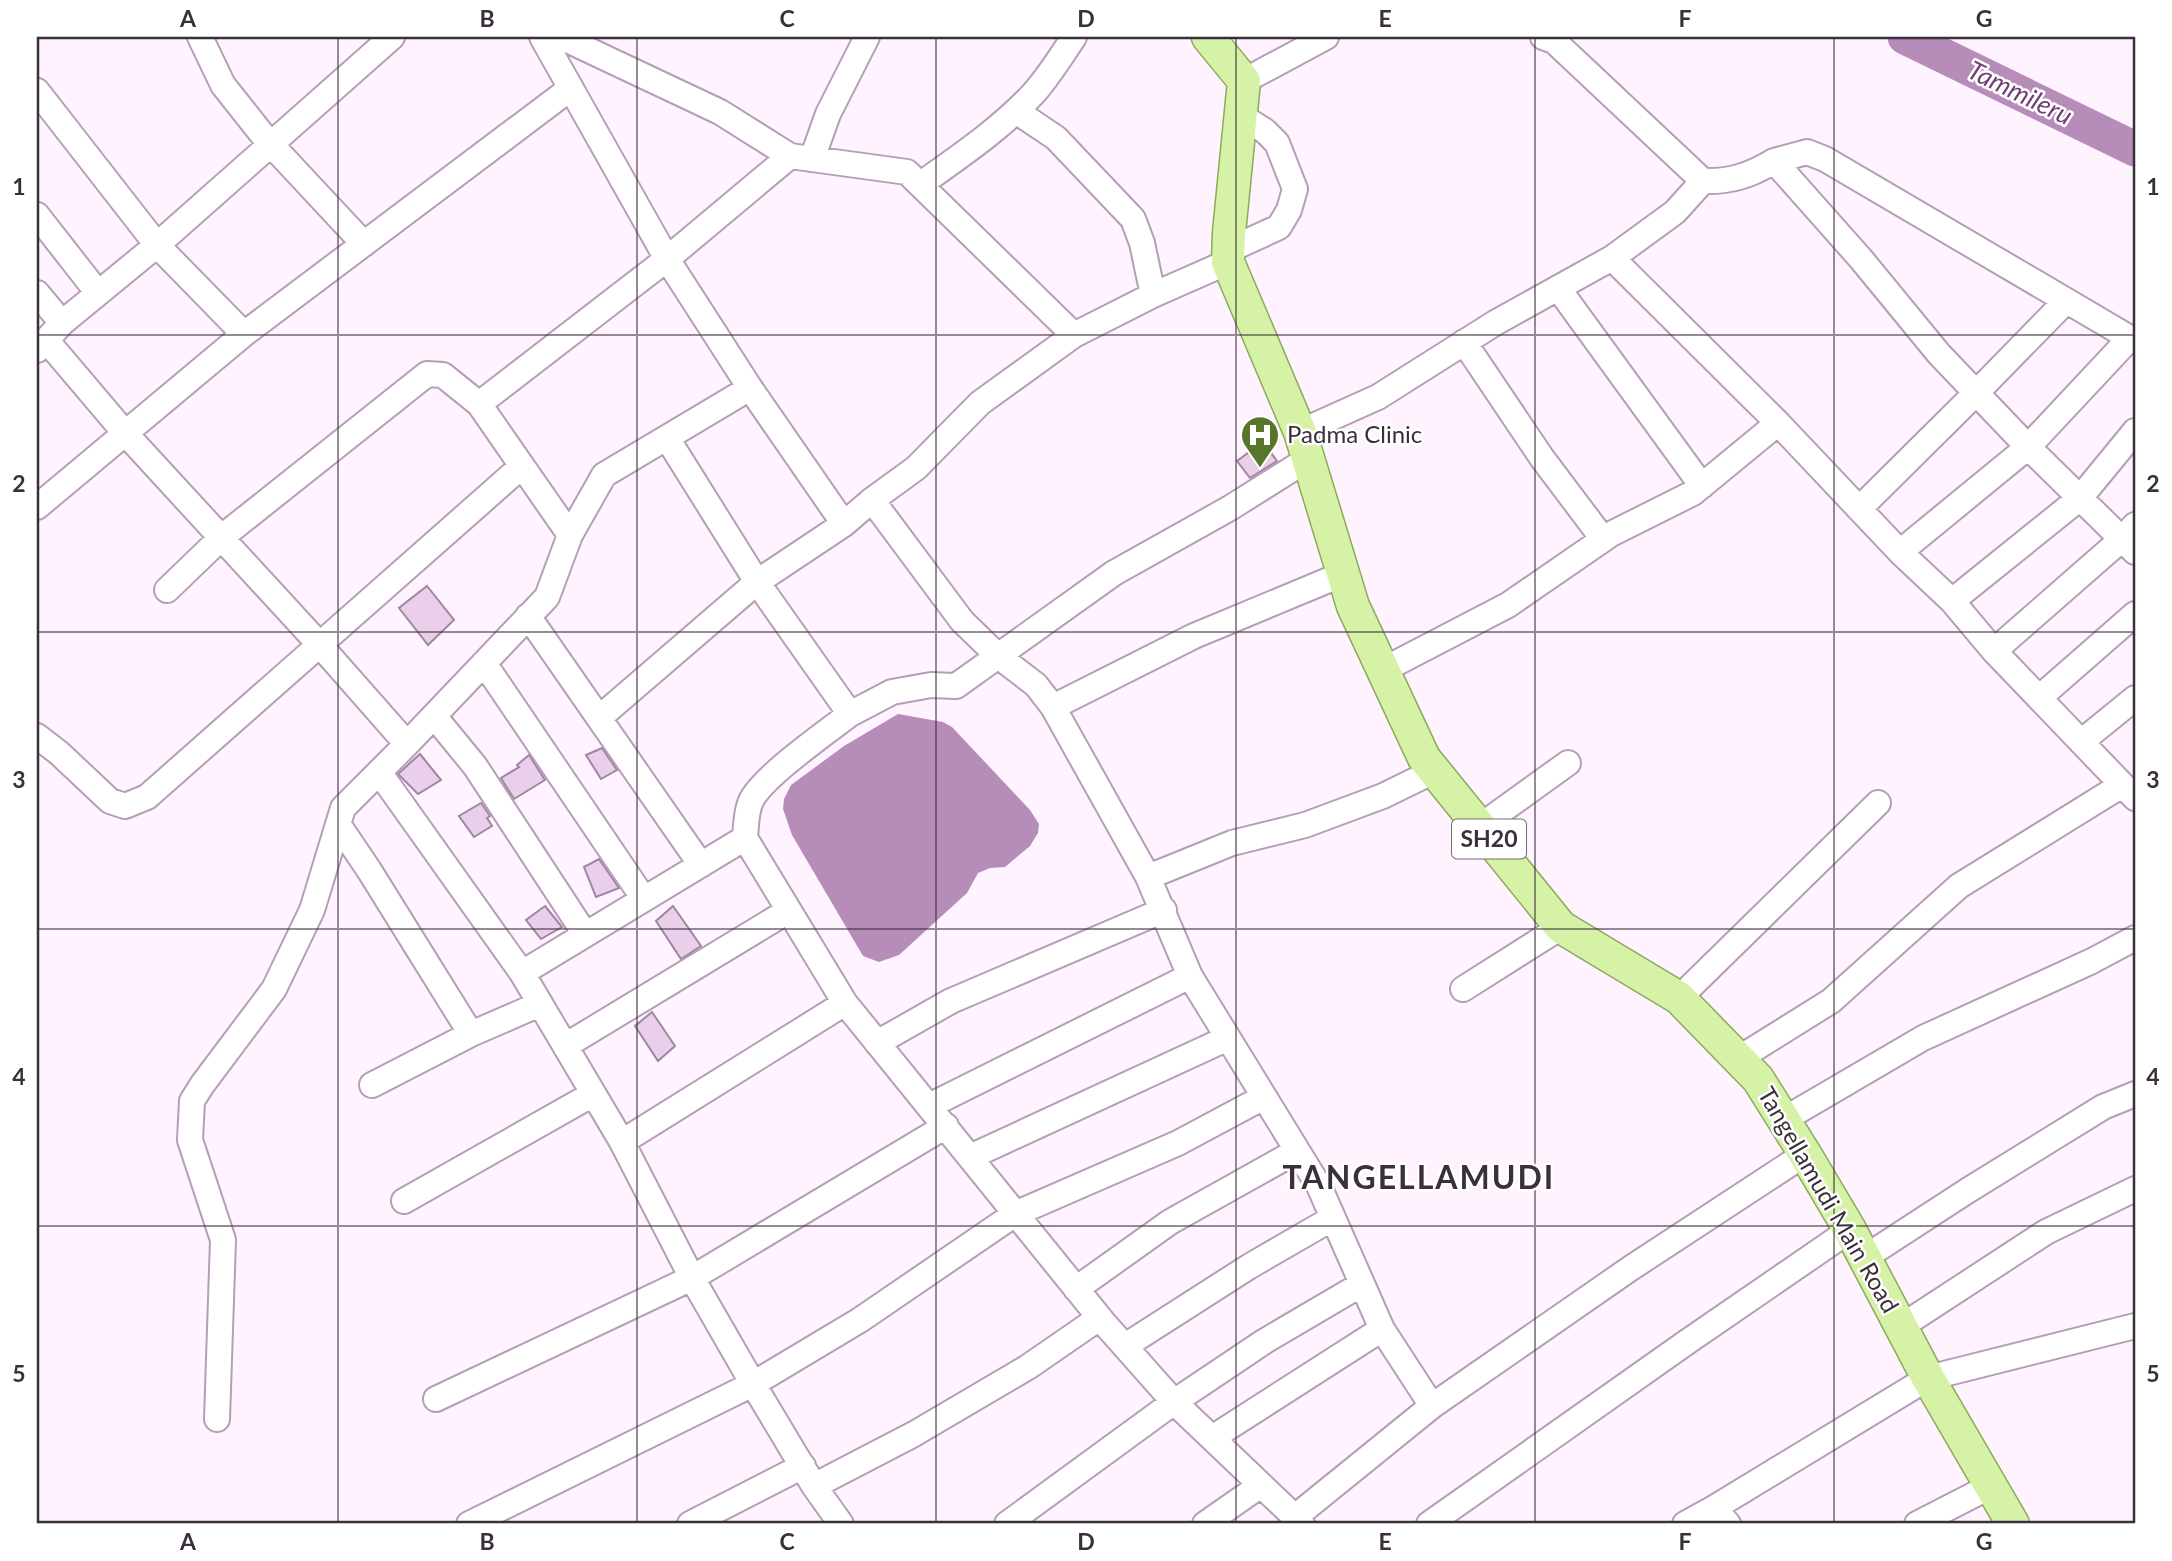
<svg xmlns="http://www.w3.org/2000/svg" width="2172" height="1561" font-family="Lato,sans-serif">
  <rect width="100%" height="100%" fill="#fef3ff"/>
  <path fill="#b68db8" d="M898 714 943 722 952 727 1030 810 1039 824 1038 833 1030 846 1005 867 990 868 978 873 967 893 899 955 879 962 863 956 792 835 783 809 784 799 791 785 844 746Z"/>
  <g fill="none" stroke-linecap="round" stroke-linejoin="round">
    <path stroke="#b68db8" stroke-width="35" d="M1905 37 2135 149"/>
  </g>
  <path fill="#eacfeb" stroke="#9f86a0" stroke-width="2" d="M1263 442 1277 461 1250 478 1237 461Z
    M427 586 454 620 428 645 399 608Z
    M602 748 617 770 601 779 586 755Z
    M420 754 441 780 418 794 398 774Z
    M529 755 545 780 514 799 501 778 519 767 517 765Z
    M481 803 490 816 487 818 492 826 474 837 459 816Z
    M599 859 619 888 596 897 584 867Z
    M545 906 562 927 541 939 526 920Z
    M673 906 701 946 681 959 656 921Z
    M652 1012 675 1046 658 1061 635 1026Z"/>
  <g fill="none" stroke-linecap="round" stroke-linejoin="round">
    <defs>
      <path id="minor" d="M200 37 223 85 265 138 364 244
        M542 37 667 259 750 388 844 524 872 500 962 621 997 655 1036 685 1053 707 1148 877 1190 976 1319 1186 1382 1329 1432 1406 1295 1517
        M561 37 720 112 790 156 907 172 1074 335 1153 295 1228 262
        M1543 37 1554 41 1703 181C1731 182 1751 175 1774 161L1861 259 1939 354 2028 447 2135 552
        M1244 81 1326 37
        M37 91 157 245 244 334 37 507
        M1016 111 1056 138 1133 219 1142 243 1153 295
        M812 159 828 114 867 37
        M1774 161 1807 152 1825 159 2135 341
        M921 184C960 156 999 130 1032 95 1048 78 1061 56 1074 37
        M37 215 98 293
        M1229 250 1279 227 1289 210 1295 189 1277 143 1265 131 1241 116
        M1558 288 1702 486
        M37 293 62 323
        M244 334 571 88
        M47 341 125 433 319 644 407 744
        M1464 342 1542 458 1603 539
        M37 350 62 323 157 245 392 37
        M1778 423 1900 552 1952 601 1994 651 2135 798
        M1300 432 1378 397 1495 323 1612 258 1675 212 1703 181
        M667 438 757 582 844 524
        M872 500 916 468 980 403 1074 335
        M1859 509 1976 393 2066 301
        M570 535 604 475 750 388
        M1900 552 2028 447 2130 338
        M167 590 222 537 427 374 443 375 479 404
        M1952 601 2080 498 2135 431
        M528 616 701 865
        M1994 651 2122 539 2135 525
        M484 663 644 899
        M1383 670 1508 605 1611 534 1693 493 1778 423 1612 258
        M2039 698 2135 614
        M1053 707 1194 636 1343 574
        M434 716 475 766 585 934
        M599 718 757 582 850 714 892 692 931 685 956 686 1114 573 1230 508 1308 459
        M37 736 59 753 110 801 125 806 147 797 522 466
        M2081 742 2135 698
        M379 772 522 973
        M338 824 369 870 471 1034
        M1479 827 1568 763
        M745 838C746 827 746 811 751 801 762 777 827 732 850 714
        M1148 877 1232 843 1305 825 1383 796 1434 771
        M1463 989 1561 927
        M1679 998 1878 803
        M877 1043 951 1001 1164 910
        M565 1046 788 911
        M1738 1059 1831 1001 1959 886 2122 785
        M372 1085 471 1034 540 1004
        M929 1106 1190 976
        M1783 1120 1923 1038 2092 961 2135 938
        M622 1142 845 1003 1104 1323 1174 1402 1302 1524
        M970 1157 1228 1038
        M404 1201 593 1094
        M1864 1258 1967 1191 2103 1107 2135 1094
        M1076 1289 1170 1222 1297 1151
        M1902 1326 2046 1232 2135 1189
        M1125 1346 1250 1266 1333 1218
        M436 1399 692 1278 946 1126
        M1432 1406 1631 1268 1805 1154
        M217 1419 223 1240 190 1140 192 1101 202 1085 274 989 312 910 343 808 407 744 547 597 570 535 479 404 667 259 790 156
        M1212 1438 1382 1329
        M814 1486 914 1434 1028 1367 1099 1318
        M469 1524 753 1384 860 1320 1015 1214 1178 1143 1264 1097
        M690 1524 803 1466
        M841 1524 814 1486 753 1384 692 1278 622 1142 522 973 745 838 845 1003
        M1007 1524 1174 1402 1265 1341 1362 1284
        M1205 1524 1261 1485
        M1429 1524 1687 1342 1850 1230
        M1685 1524 1714 1508
        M1728 1524 1714 1508 1928 1378 2135 1326
        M1917 1524 1991 1486"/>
      <path id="major" d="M1208 37 1244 81 1229 233 1228 262 1300 432 1353 606 1424 758 1561 927 1679 998 1758 1079 1805 1154 1850 1230 1928 1378 2013 1524"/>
    </defs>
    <use href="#minor" stroke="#b69db8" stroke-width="28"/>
    <use href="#major" stroke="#8da95b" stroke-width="35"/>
    <use href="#minor" stroke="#fff" stroke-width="24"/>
    <use href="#major" stroke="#d6f2a7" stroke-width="32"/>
  </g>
  <path fill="none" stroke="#3a2f3a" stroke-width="2" stroke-opacity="0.55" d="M338 37V1524M637 37V1524M936 37V1524M1236 37V1524M1535 37V1524M1834 37V1524M37 335H2135M37 632H2135M37 929H2135M37 1226H2135"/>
  <defs>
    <symbol id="hospital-pin" viewBox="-11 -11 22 30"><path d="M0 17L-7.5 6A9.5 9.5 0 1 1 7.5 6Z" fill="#59752a" stroke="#fff"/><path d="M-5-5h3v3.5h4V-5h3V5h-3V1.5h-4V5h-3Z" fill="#fff"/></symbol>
  </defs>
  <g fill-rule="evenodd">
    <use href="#hospital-pin" x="1238" y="413" width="44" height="60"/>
  </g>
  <g text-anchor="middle" stroke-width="5" stroke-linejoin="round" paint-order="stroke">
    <rect fill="#fff" stroke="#756d75" stroke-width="2" x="1452" y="819.5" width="74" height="39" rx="5"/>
    <g font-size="23" font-weight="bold" fill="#3a2f3a">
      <text x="1489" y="847">SH20</text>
    </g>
    <g font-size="24" fill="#3a2f3a" stroke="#fff" text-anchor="start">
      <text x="1287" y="443">Padma Clinic</text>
    </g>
    <g font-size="24" fill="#3a2f3a" stroke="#fff">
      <text transform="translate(1828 1200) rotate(60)" y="8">Tangellamudi Main Road</text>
    </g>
    <g font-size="26" font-style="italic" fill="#723e76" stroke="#fff">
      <text transform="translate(2020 93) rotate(26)" y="9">Tammileru</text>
    </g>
    <g font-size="32" font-weight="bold" letter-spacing="2" fill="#3a2f3a" stroke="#fff">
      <text x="1419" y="1189">TANGELLAMUDI</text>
    </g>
  </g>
  <rect width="2172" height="1561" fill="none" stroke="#ffffff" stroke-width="77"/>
  <rect x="38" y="38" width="2096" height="1484" fill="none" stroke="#3a2f3a" stroke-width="2.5"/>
  <g font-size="23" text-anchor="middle" font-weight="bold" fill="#3a2f3a">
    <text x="188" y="27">A</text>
    <text x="487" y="27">B</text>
    <text x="787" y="27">C</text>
    <text x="1086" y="27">D</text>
    <text x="1385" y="27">E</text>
    <text x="1685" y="27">F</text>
    <text x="1984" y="27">G</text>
    <text x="19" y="195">1</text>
    <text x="2153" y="195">1</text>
    <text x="19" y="492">2</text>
    <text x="2153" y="492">2</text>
    <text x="19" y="788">3</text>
    <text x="2153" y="788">3</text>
    <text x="19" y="1085">4</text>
    <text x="2153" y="1085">4</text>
    <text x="19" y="1382">5</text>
    <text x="2153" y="1382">5</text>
    <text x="188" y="1550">A</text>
    <text x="487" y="1550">B</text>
    <text x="787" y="1550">C</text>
    <text x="1086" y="1550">D</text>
    <text x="1385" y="1550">E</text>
    <text x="1685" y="1550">F</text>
    <text x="1984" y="1550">G</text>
  </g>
</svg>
